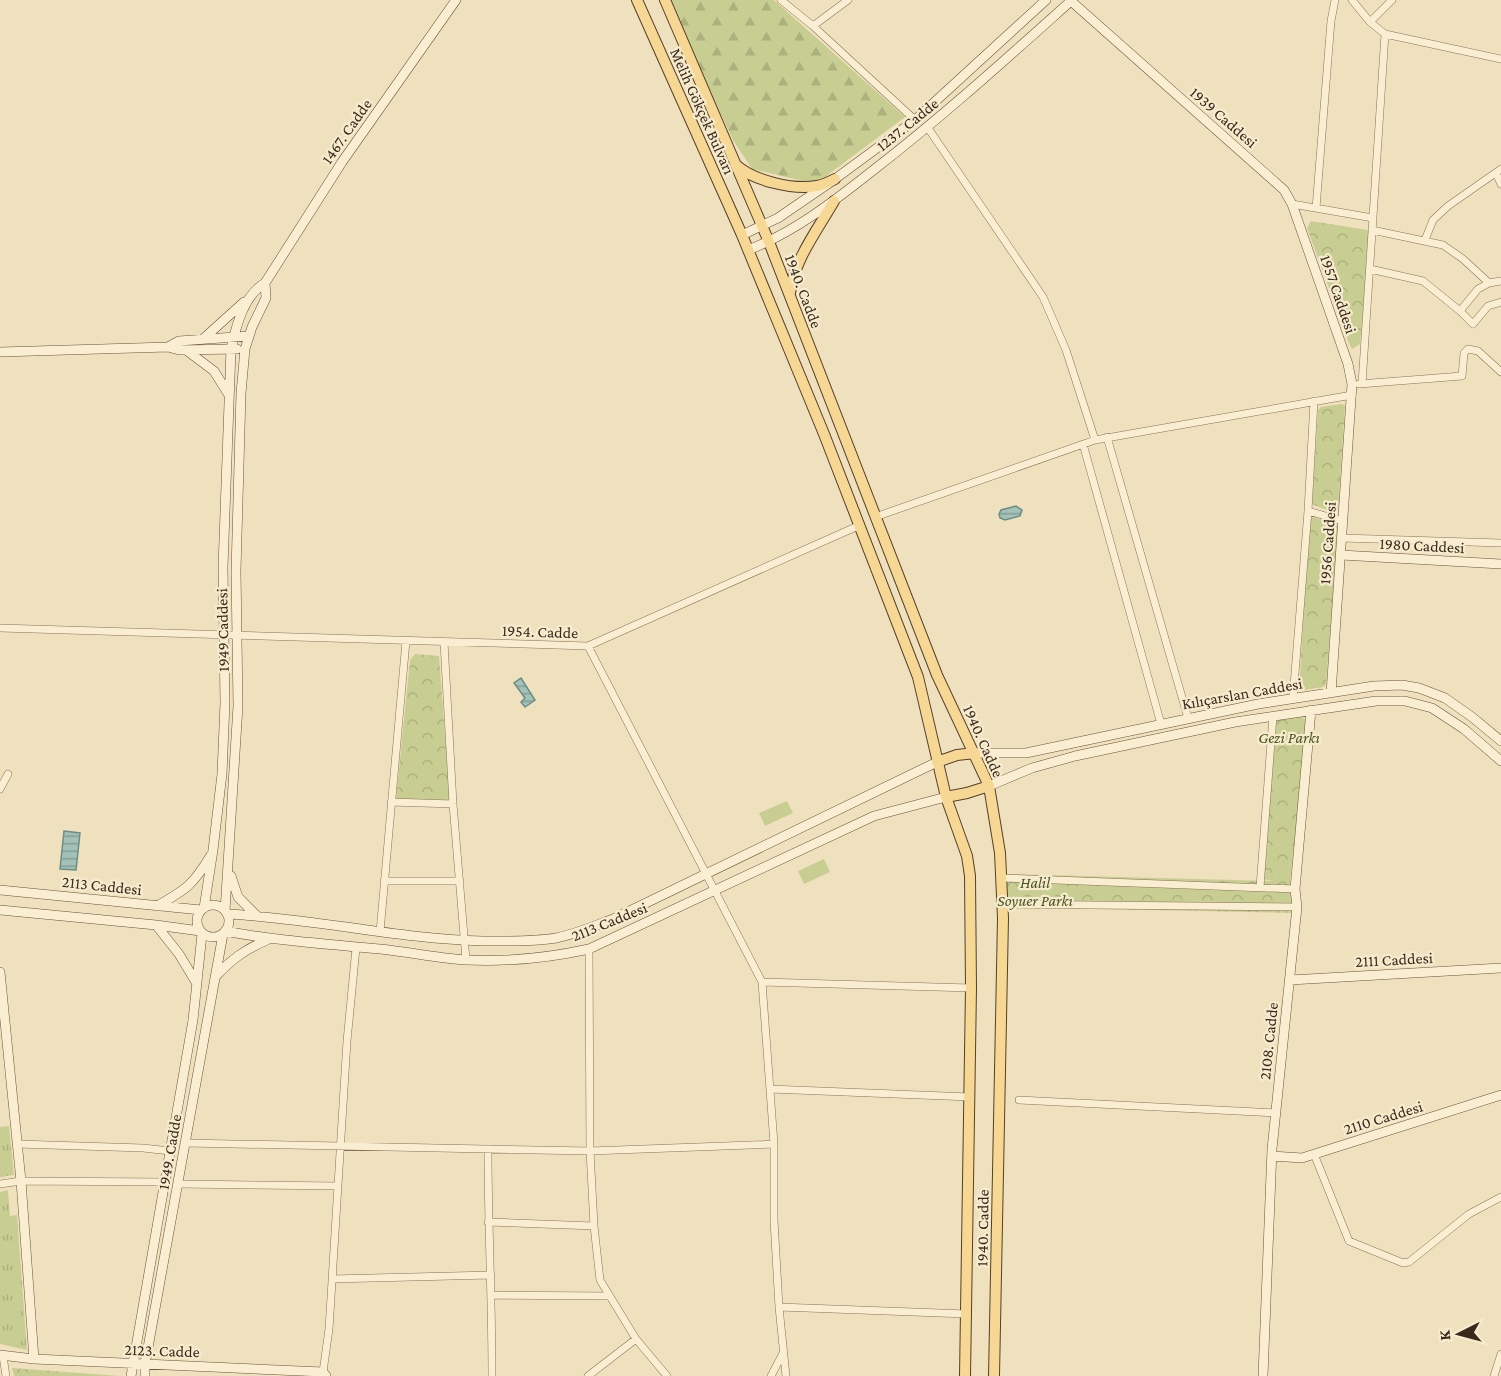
<svg xmlns="http://www.w3.org/2000/svg" width="1501" height="1376" font-family="'Crimson Pro',serif">
  <defs>
    <pattern id="grass-tufts" width="24" height="20" patternUnits="userSpaceOnUse" patternTransform="scale(1.5)"><rect width="24" height="20" fill="#c8ce92"/><path d="M3 7l-1-3M5 7V3M7 7l1-3M15 17l-1-3M17 17v-4M19 17l1-3" fill="none" stroke="#adb17d"/></pattern>
    <pattern id="forest-firs" width="22" height="20" patternUnits="userSpaceOnUse" patternTransform="scale(1.5)"><rect width="22" height="20" fill="#c8ce92"/><path d="M5 1l3.5 6h-7zM16 11l3.5 6h-7z" fill="#adb17d"/></pattern>
    <pattern id="park-crowns" width="20" height="18" patternUnits="userSpaceOnUse" patternTransform="scale(1.5)"><rect width="20" height="18" fill="#c8ce92"/><path d="M2 6a3 3 0 1 1 6 0M12 15a3 3 0 1 1 6 0" fill="none" stroke="#adb17d"/></pattern>
    <pattern id="water-rules" width="6" height="5" patternUnits="userSpaceOnUse" patternTransform="scale(1.5)"><rect width="6" height="5" fill="#a2c1b8"/><path d="M0 2.5h6" fill="none" stroke="#859d95"/></pattern>
  </defs>
  <rect width="100%" height="100%" fill="#f0e1be"/>
  <path fill="url(#grass-tufts)" d="M9 1126 14 1175 0 1177V1127Z
    M8 1190 10 1216 17 1215 27 1350 0 1344V1192Z"/>
  <path fill="url(#forest-firs)" d="M668 0H774L905 117 825 177 811 183 752 169 733 140Z"/>
  <path fill="url(#park-crowns)" d="M1311 221 1368 230 1370 235 1360 344 1352 349 1350 346 1307 228Z
    M1342 404 1345 406 1338 511 1332 512 1314 505 1312 503 1318 410 1321 407Z
    M1314 517 1336 524 1338 527 1326 684 1323 687 1299 691 1309 519Z
    M415 654 439 656 450 800 396 799 410 660Z
    M1301 716 1308 722 1290 881 1296 913 1006 907V874L1273 881 1262 879 1273 721Z
    M12 1368 120 1376H121H14Z"/>
  <path fill="#c8ce92" d="M787 801 793 813 765 826 759 813Z
    M824 859 830 872 804 884 798 871Z"/>
  <path fill="url(#water-rules)" stroke="#698f86" stroke-width="1.5" d="M1016 506 1022 510 1020 516 1005 520 1000 518 999 514 1001 510Z
    M521 678 535 700 525 707 521 702 525 698 514 683Z
    M64 831 80 833 76 870 60 869Z"/>
  <g fill="none" stroke-linecap="round" stroke-linejoin="round">
    <defs>
      <path id="street" d="M781 0 813 26 915 120
        M1352 0 1370 22 1385 34 1501 59
        M1370 22 1392 0
        M813 26 848 0
        M928 128 1043 297 1066 350 1095 440
        M1496 173 1501 184
        M1292 204 1373 218
        M1316 208 1331 21 1335 0
        M1372 230 1443 245 1463 259 1489 283 1501 281
        M1425 240 1433 220 1448 206 1501 169
        M1370 269 1423 281 1460 311 1478 289 1489 283
        M1460 311 1473 324 1488 306 1501 302
        M1359 384 1462 376 1464 353 1468 349 1478 351 1501 372
        M1362 384 1385 34
        M1107 437 1188 718
        M1083 444 1161 724
        M1308 511 1343 521
        M875 517 1095 440 1352 395
        M1342 538 1501 543
        M0 628 588 646 858 526
        M444 642 453 804 466 960
        M588 646 762 982 774 1144V1220L779 1307 786 1376
        M1293 698 1308 511 1314 401
        M0 789 8 774
        M391 802 453 804
        M1002 878 1295 889
        M384 881H460
        M1260 887 1273 716
        M1003 904 1297 907
        M380 932 406 641
        M589 949 590 1151 594 1226 600 1280 636 1339 667 1376
        M762 982 971 988
        M770 1089 970 1097
        M1019 1100 1276 1113
        M186 1143 590 1151 774 1144
        M18 1144 143 1148 170 1151
        M488 1149C488 1225 492 1300 492 1376
        M1314 1154 1349 1241 1403 1263 1409 1262 1469 1214 1501 1197
        M0 1184 21 1181 165 1182
        M179 1184 338 1186
        M488 1222 594 1226
        M332 1279 491 1275
        M492 1295 609 1296
        M779 1307 967 1314
        M3 1356 6 1376
        M323 1372 329 1329 347 1041 356 948
        M588 1376 636 1339
        M771 1376 783 1353
        M1494 1376 1501 1354"/>
      <path id="secondary" d="M1071 1 1284 190 1292 204 1348 364 1352 384 1331 693
        M742 235 778 218 835 179 915 120 1046 0
        M748 250C793 233 833 202 871 172 941 118 1006 59 1072 0
        M203 339 244 302
        M168 347 179 341 249 336
        M186 350 214 371 229 395
        M0 352 168 347 179 350 237 349
        M1341 555 1501 564
        M975 753H1026L1258 704 1374 686 1402 685 1419 688 1445 698 1472 717 1501 741
        M989 786 1032 768 1075 756 1235 722 1376 701H1405L1432 708 1464 729 1501 761
        M231 876 238 897 257 916
        M0 890 201 910
        M197 921a16 16 0 1 1 32 0a16 16 0 1 1-32 0Z
        M157 906C187 889 193 885 211 855
        M204 908 213 850 222 774 225 703 223 567 231 349C236 326 244 295 265 283L342 162 456 0
        M0 910 156 925 200 931
        M225 911 238 706 236 571 241 393 245 349 252 327 266 298 265 283
        M227 914C313 918 397 939 483 941 507 941 532 942 556 938 576 934 594 926 613 919L937 762
        M156 925 179 954 197 984
        M225 931C277 941 328 944 380 949 409 952 437 958 466 960 508 962 548 958 589 949L874 816 946 797
        M0 972 21 1181 34 1359
        M215 977C232 959 244 950 267 940
        M1290 980 1501 968
        M1272 1156 1302 1158 1501 1095
        M0 1355 34 1359 323 1372 326 1376
        M131 1376 193 1020 202 934
        M145 1376V1364L223 934
        M1263 1376 1272 1149 1297 907 1295 889 1311 710"/>
      <path id="primary" d="M637 0 742 235 824 434 918 677 946 797 967 856 970 876 971 988 965 1376
        M665 0 769 242 937 675 989 786 1000 853 1003 918 994 1376
        M736 165C754 181 793 190 817 186 823 185 829 182 835 179
        M790 293C794 260 818 229 834 201
        M937 762 957 755 975 753
        M946 797 967 793 989 786"/>
    </defs>
    <use href="#street" stroke="#897156" stroke-width="8"/>
    <use href="#secondary" stroke="#6b5239" stroke-width="10"/>
    <use href="#primary" stroke="#563f2b" stroke-width="12"/>
    <use href="#street" stroke="#faeed2" stroke-width="7"/>
    <use href="#secondary" stroke="#faeed2" stroke-width="9"/>
    <use href="#primary" stroke="#f6d793" stroke-width="10"/>
  </g>
  <g text-anchor="middle" stroke-width="4.5" stroke-linejoin="round" paint-order="stroke">
    <g font-size="16" fill="#38291c" stroke="#f7ebce">
      <text transform="translate(703 111) rotate(66)" y="6">Melih Gökçek Bulvarı</text>
      <text transform="translate(1224 117) rotate(41)" y="6">1939 Caddesi</text>
      <text transform="translate(907 124) rotate(-39)" y="6">1237. Cadde</text>
      <text transform="translate(346 131) rotate(-55)" y="6">1467. Cadde</text>
      <text transform="translate(804 291) rotate(69)" y="6">1940. Cadde</text>
      <text transform="translate(1339 294) rotate(71)" y="6">1957 Caddesi</text>
      <text transform="translate(1327 543) rotate(-86)" y="6">1956 Caddesi</text>
      <text transform="translate(1422 545) rotate(3)" y="6">1980 Caddesi</text>
      <text transform="translate(222 630) rotate(-91)" y="6">1949 Caddesi</text>
      <text transform="translate(540 631) rotate(2)" y="6">1954. Cadde</text>
      <text transform="translate(1242 693) rotate(-10)" y="6">Kılıçarslan Caddesi</text>
      <text transform="translate(984 741) rotate(66)" y="6">1940. Cadde</text>
      <text transform="translate(102 885) rotate(6)" y="6">2113 Caddesi</text>
      <text transform="translate(609 921) rotate(-22)" y="6">2113 Caddesi</text>
      <text transform="translate(1394 959) rotate(-3)" y="6">2111 Caddesi</text>
      <text transform="translate(1268 1041) rotate(-84)" y="6">2108. Cadde</text>
      <text transform="translate(1383 1117) rotate(-17)" y="6">2110 Caddesi</text>
      <text transform="translate(169 1152) rotate(-80)" y="6">1949. Cadde</text>
      <text transform="translate(982 1228) rotate(-89)" y="6">1940. Cadde</text>
      <text transform="translate(162 1350) rotate(2)" y="6">2123. Cadde</text>
    </g>
    <g font-size="16" font-style="italic" fill="#495521" stroke="#f7ebce">
      <text x="1289" y="743">Gezi Parkı</text>
      <text x="1035" y="888">Halil<tspan x="1035" dy="18">Soyuer Parkı</tspan></text>
    </g>
  </g>
  <g transform="translate(1459 1334) rotate(264)" stroke="#f7ebce" stroke-width="4.5" paint-order="stroke">
  <path d="M0-4.5L10 22L0 15L-10 22Z" fill="#38291c"/>
  <text y="-9" font-size="16" font-weight="bold" text-anchor="middle" fill="#38291c">K</text>
  </g>
</svg>
